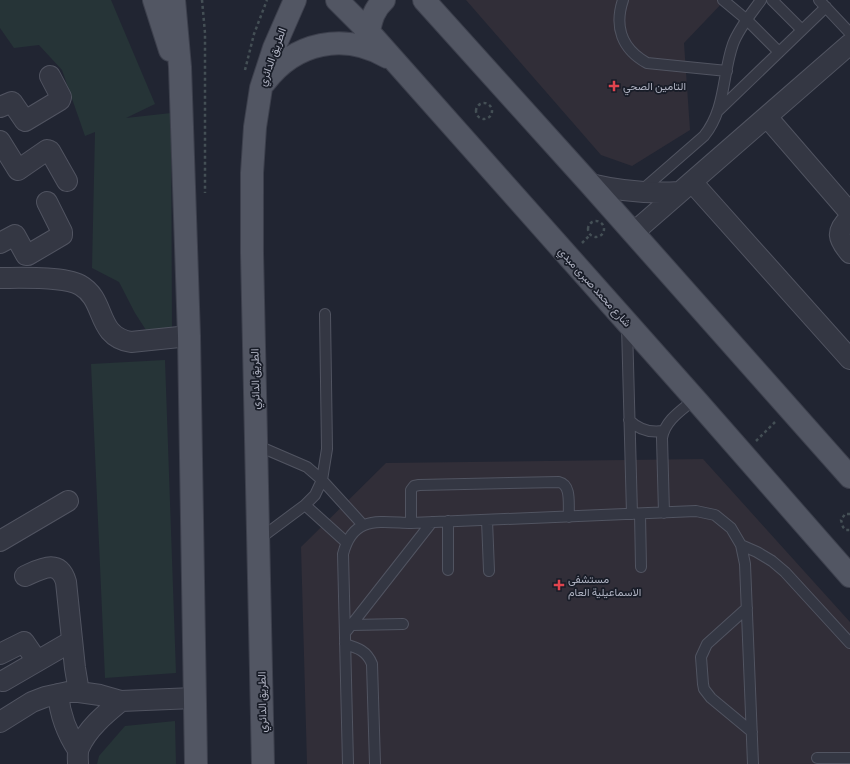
<svg xmlns="http://www.w3.org/2000/svg" width="850" height="764" font-family="'Source Sans 3',Vazirmatn,sans-serif">
  <rect width="100%" height="100%" fill="#212532"/>
  <path fill="#312e38" d="M466 0H725L684 43 690 130 632 166 601 155Z
    M703 459 850 622V764H307L301 547 386 463Z"/>
  <path fill="#263437" d="M0 0H111L155 104 126 118 171 113 172 330H146L135 313 119 282 92 268 95 132 85 136 62 70 39 45 14 48 0 28Z
    M165 360 176 673 105 678 91 364Z
    M175 721 176 764H97L99 756 125 726Z"/>
  <g fill="none" stroke-linecap="round" stroke-linejoin="round">
    <defs>
      <path id="lane" d="M623 0C614 27 622 49 647 63L727 71
        M723 0 747 20 779 52
        M772 0 802 30
        M819 0 850 33
        M718 111 826 7
        M642 190 704 136C726 109 722 75 733 44 739 28 751 14 761 0
        M627 326 632 514
        M629 420C639 430 650 433 663 431
        M256 445 307 467 322 480 363 525
        M305 505 346 542
        M664 513 662 438C665 420 682 410 695 399
        M640 514 641 567
        M487 520 489 571
        M448 521V570
        M411 523V490L414 486 419 485 559 482C572 485 568 505 569 517
        M258 540 305 505 315 495 322 480 327 449 325 314
        M741 545 757 552 772 561 785 572 850 643
        M747 608 707 644 701 657 703 684 704 689 711 698 752 732
        M351 625 403 624
        M345 633 432 522
        M345 644C358 648 367 651 372 664L375 764
        M817 758H850
        M348 764 343 554C353 515 379 522 411 523L696 511 715 515 731 528 741 545 745 564 753 764"/>
      <path id="street" d="M0 107 12 102 25 121 60 100 61 97 50 76
        M767 117 850 213
        M0 141 18 170 47 150 50 151 67 181
        M692 182 850 359
        M590 184C620 191 648 194 679 192
        M850 218C835 231 838 239 850 253
        M633 233 850 44
        M0 243 15 235 26 255H28L62 235V232L47 202
        M0 278C20 278 63 276 80 285 107 300 95 336 131 342L189 336
        M0 541 68 501
        M25 576C41 569 59 558 66 582L75 668 79 692
        M0 654 24 642 37 661
        M3 681 72 641
        M58 694C60 715 66 732 78 750
        M0 722 32 702 45 697 68 692H79L100 695 121 701 194 698
        M78 764C78 759 77 753 79 748 87 729 105 714 121 701"/>
      <path id="primary" d="M154 0 170 50
        M174 0 180 67 189 336 196 764
        M337 0 369 32 695 399 850 576
        M424 0 590 184 850 477
        M369 32C371 20 374 9 384 0
        M265 82C295 42 344 32 387 57
        M263 764 252 253V173L255 127 261 88 274 48 295 0"/>
    </defs>
    <use href="#lane" stroke="#515461" stroke-width="12"/>
    <use href="#street" stroke="#515461" stroke-width="22"/>
    <use href="#primary" stroke="#3d404d" stroke-width="24"/>
    <path stroke="#444f55" stroke-width="2.5" stroke-dasharray="3 3" stroke-linecap="butt" d="M202 0 205 33V193
      M245 70 254 34 267 0
      M476 111a8 8 0 1 1 16 0a8 8 0 1 1-16 0Z
      M588 229a8 8 0 1 1 16 0a8 8 0 1 1-16 0Z
      M582 243 590 235
      M756 441 775 422
      M850 514H845L841 520 843 527 846 530H850"/>
    <use href="#lane" stroke="#343743" stroke-width="10"/>
    <use href="#street" stroke="#343743" stroke-width="20"/>
    <use href="#primary" stroke="#525663" stroke-width="22"/>
  </g>
  <g fill="#e0444e" stroke="#191d28" stroke-width="1.5">
    <path d="M612 80h4v4h4v4h-4v4h-4v-4h-4v-4h4z"/>
    <path d="M557 579h4v4h4v4h-4v4h-4v-4h-4v-4h4z"/>
  </g>
  <g text-anchor="middle" stroke-width="3.5" stroke-linejoin="round" paint-order="stroke">
    <g font-size="11" fill="#aeb1c0" stroke="#191d28">
      <text transform="translate(272 57) rotate(-70)" y="4">الطريق الدائري</text>
      <text transform="translate(595 287) rotate(48)" y="4">شارع محمد صبرى مبدي</text>
      <text transform="translate(255 379) rotate(-91)" y="4">الطريق الدائري</text>
      <text transform="translate(262 702) rotate(-91)" y="4">الطريق الدائري</text>
    </g>
    <g font-size="11" fill="#aeb1c0" stroke="#191d28" text-anchor="start">
      <text x="623" y="90">التامين الصحي</text>
      <text x="568" y="583">مستشفى<tspan x="568" dy="13">الاسماعيلية العام</tspan></text>
    </g>
  </g>
</svg>
